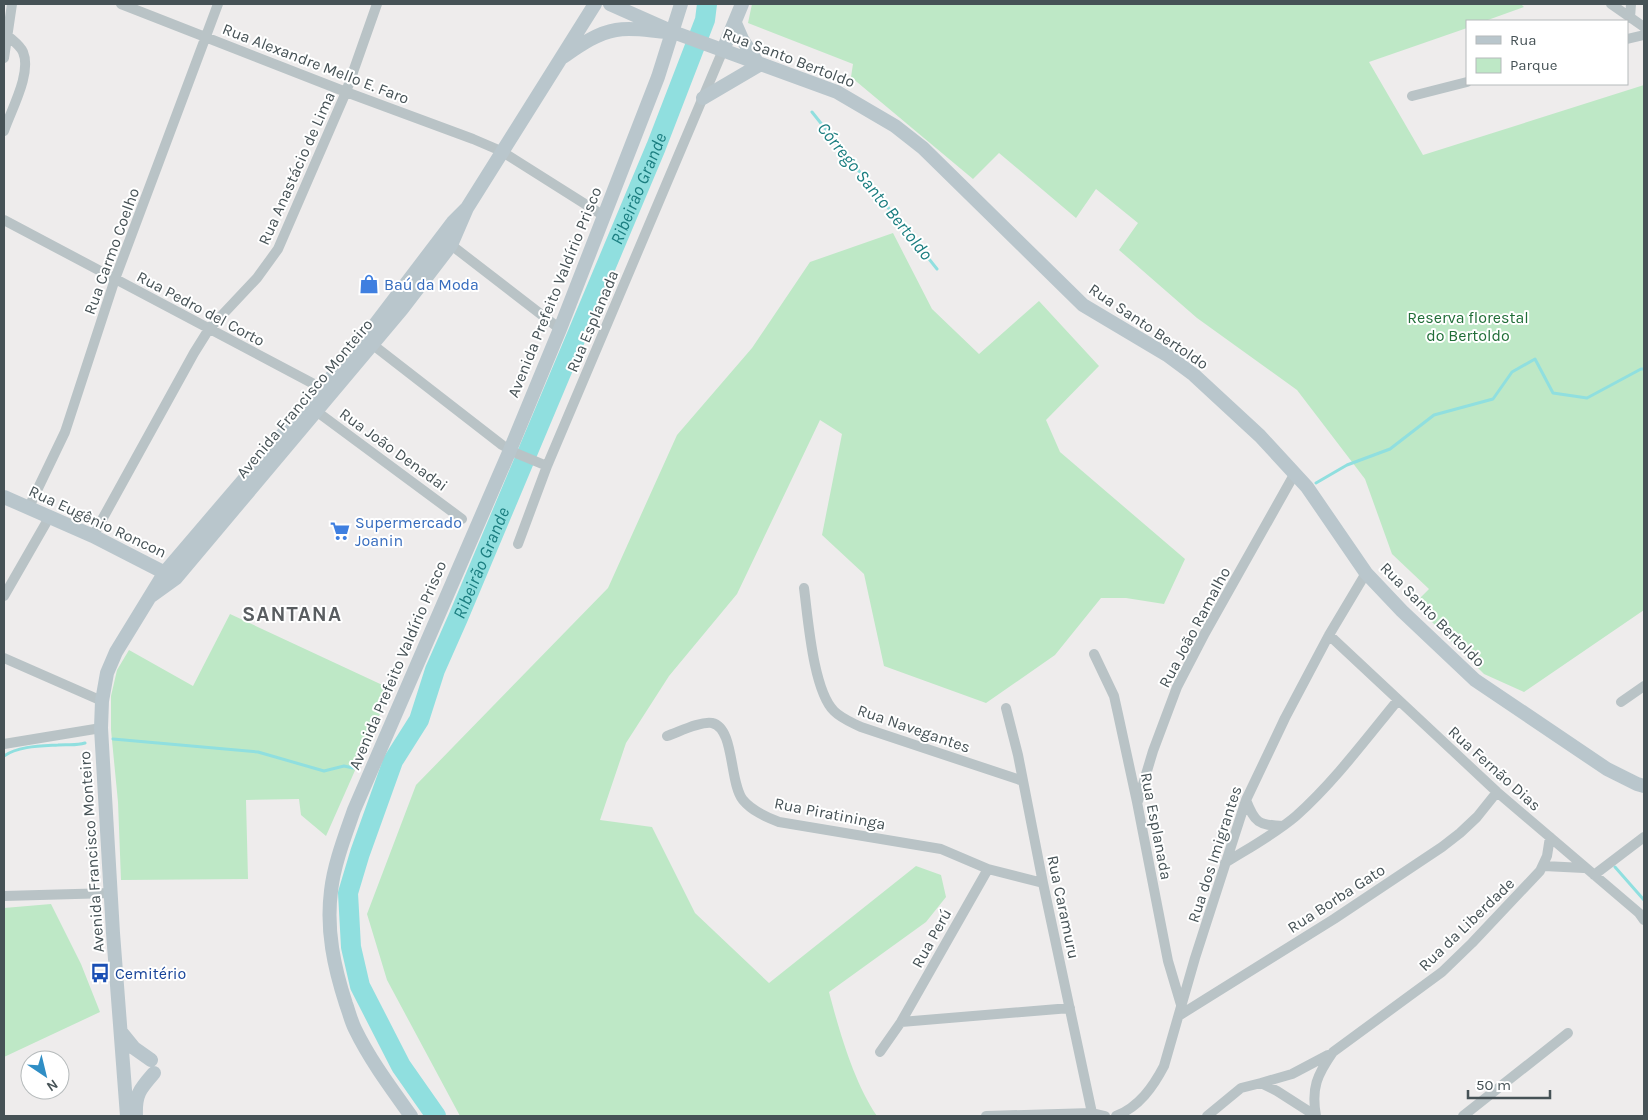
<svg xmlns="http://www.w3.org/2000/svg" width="1648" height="1120" font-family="Karla,sans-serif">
  <rect width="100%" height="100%" fill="#eeecec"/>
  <path fill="#bee8c6" d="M752 4H1521L1524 7 1485 21H1467V28L1369 62 1423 155 1644 85V610L1524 692 1484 674 1414 604 1429 589 1392 554 1365 479 1297 390 1197 318 1119 250 1138 223 1096 189 1076 218 999 153 973 179 851 77 853 64 748 23Z
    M893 233 932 309 979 354 1039 301 1099 366 1046 420 1060 452 1185 559 1164 604 1126 598H1101L1055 655 986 703 884 666 864 574 822 535 842 434 820 420 737 594 669 676 626 743 600 820 652 827 695 913 769 983 916 866 941 875 946 897 926 922 829 992C839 1030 854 1083 877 1116H460L387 980 367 914 416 785 608 588 677 435 752 348 810 262Z
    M230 614 391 689 326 836 301 815 299 799 246 800 248 879 121 880 118 802 111 730V696L117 670 129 650 193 686Z
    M51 904 81 964 100 1012 4 1057V908Z"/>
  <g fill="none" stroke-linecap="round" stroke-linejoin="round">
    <path stroke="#90dfdf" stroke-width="3" d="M812 112 937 269
      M1316 483 1347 465 1390 449 1434 415 1493 399 1512 372 1535 359 1553 393 1587 398 1641 369H1644
      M113 739 258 752 324 771 344 766 353 768
      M4 756C18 746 41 746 58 745 68 744 75 746 85 743
      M382 771 389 772
      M1615 867 1644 900"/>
    <path stroke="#90dfdf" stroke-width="20" id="s1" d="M436 1116 401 1066 360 986 351 947 348 893 360 853 393 761 419 720 435 670 458 618 656 147 705 20 707 4"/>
    <path stroke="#b9c3c6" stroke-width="10" d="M121 4 346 92 473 139 501 151 604 216
      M1611 4 1644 27
      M1630 18 1631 4
      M1627 39 1644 35
      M4 58 12 4
      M1412 96 1467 82
      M4 131C11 110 32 73 23 52 20 45 12 40 7 35
      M4 220 327 391
      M446 241 560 329
      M368 341 502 445 518 454 547 466
      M312 408 462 519
      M29 507 65 432 115 279 218 4
      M93 536 194 353 209 329 257 278 278 249 346 92 377 4
      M518 544 547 466 723 50
      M804 588C808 618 813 690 834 711 842 719 851 722 861 727L1023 781
      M4 596 50 516
      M1329 635 1497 792 1639 913 1644 920
      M1094 654 1114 696 1118 714 1137 802 1168 961 1182 1008
      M4 658 102 701
      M1621 702 1644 686
      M1006 708 1018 755 1043 883 1092 1113
      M667 736C679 732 700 721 712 723 735 728 729 783 743 800 752 811 766 817 779 822L941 849 988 869 1043 883
      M4 744 101 728
      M1246 800C1255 823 1258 825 1283 826
      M1138 801 1153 751 1177 687 1205 633 1295 473
      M1225 863C1249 848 1275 834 1296 816 1334 782 1366 739 1398 700
      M1544 866 1584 868
      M1594 875 1644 837
      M4 896 111 893
      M1180 1015 1334 919 1442 847 1460 833 1477 817 1497 792
      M901 1022 1070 1008
      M880 1052 901 1022 988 869
      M1261 1083 1292 1074 1328 1055
      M986 1116 1092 1113 1105 1116
      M1116 1116C1139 1107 1153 1087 1164 1066L1195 958 1246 800 1285 718 1329 635 1366 573
      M1207 1116 1241 1088 1261 1083 1277 1091 1316 1116
      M1316 1116C1311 1088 1317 1075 1333 1052L1442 972 1472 943 1540 871 1547 856 1550 837
      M1463 1116 1568 1033"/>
    <path stroke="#b9c6cc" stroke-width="14" d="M610 4 673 32 837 92 895 126 923 148 1083 305 1167 355 1194 375 1260 436 1307 487 1366 573 1402 611 1475 680 1607 769 1637 784 1644 786
      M735 23 742 39 757 62
      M723 50 742 4
      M563 57C579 46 597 33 616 30 633 27 650 31 667 32
      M703 98 761 64
      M4 497 93 536 171 576
      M151 596 176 578 402 309 451 245 467 208 595 4
      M121 1032 134 1048 151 1060
      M127 1116 113 933 101 728 102 701 107 673 116 652 165 572 364 339 453 222 467 208
      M136 1116C135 1094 140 1089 154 1073
      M411 1116C391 1088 370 1060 355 1029 351 1021 349 1012 346 1004 334 967 326 930 331 891 334 864 345 836 354 810L510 450 560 329 658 77 681 4"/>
  </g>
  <defs>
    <symbol id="shop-bare" viewBox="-9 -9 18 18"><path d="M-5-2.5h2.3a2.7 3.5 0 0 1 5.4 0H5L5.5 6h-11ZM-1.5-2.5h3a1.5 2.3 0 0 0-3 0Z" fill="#3f7fe0" stroke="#fff" stroke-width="2.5" paint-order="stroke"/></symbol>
    <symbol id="supermarket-bare" viewBox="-9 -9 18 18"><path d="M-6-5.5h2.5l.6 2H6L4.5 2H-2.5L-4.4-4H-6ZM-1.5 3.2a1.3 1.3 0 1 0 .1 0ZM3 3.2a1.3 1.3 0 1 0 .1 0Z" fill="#3f7fe0" stroke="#fff" stroke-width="2.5" paint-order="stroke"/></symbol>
    <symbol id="bus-bare" viewBox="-9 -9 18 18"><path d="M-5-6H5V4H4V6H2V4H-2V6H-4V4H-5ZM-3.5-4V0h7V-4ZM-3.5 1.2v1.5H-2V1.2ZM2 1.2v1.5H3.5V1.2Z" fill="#1a4fb4" stroke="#fff" stroke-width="2.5" paint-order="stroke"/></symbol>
  </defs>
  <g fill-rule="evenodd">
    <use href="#shop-bare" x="355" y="270" width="28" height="28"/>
    <use href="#supermarket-bare" x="326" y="517" width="28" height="28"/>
    <use href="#bus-bare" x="86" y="959" width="28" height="28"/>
  </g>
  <g text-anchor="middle" stroke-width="4" stroke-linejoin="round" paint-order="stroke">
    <g font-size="16" fill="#465256" stroke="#fff">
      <text transform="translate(789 57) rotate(21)" y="6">Rua Santo Bertoldo</text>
      <text transform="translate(316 63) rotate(21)" y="6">Rua Alexandre Mello E. Faro</text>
      <text transform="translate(296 168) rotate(-66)" y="6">Rua Anastácio de Lima</text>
      <text transform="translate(111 251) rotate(-70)" y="6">Rua Carmo Coelho</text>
      <text transform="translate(554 292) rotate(-68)" y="6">Avenida Prefeito Valdírio Prisco</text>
      <text transform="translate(201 308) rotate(28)" y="6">Rua Pedro del Corto</text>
      <text transform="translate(592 321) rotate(-67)" y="6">Rua Esplanada</text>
      <text transform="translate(1149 326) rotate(34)" y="6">Rua Santo Bertoldo</text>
      <text transform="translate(304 398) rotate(-50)" y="6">Avenida Francisco Monteiro</text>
      <text transform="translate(394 449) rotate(36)" y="6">Rua João Denadai</text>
      <text transform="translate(98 521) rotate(25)" y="6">Rua Eugênio Roncon</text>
      <text transform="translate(1433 614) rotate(45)" y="6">Rua Santo Bertoldo</text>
      <text transform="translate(1194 627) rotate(-62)" y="6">Rua João Ramalho</text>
      <text transform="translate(397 665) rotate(-67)" y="6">Avenida Prefeito Valdírio Prisco</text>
      <text transform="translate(914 728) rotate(19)" y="6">Rua Navegantes</text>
      <text transform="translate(1495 768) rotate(42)" y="6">Rua Fernão Dias</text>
      <text transform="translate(830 813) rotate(11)" y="6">Rua Piratininga</text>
      <text transform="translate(1157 826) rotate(79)" y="6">Rua Esplanada</text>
      <text transform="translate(91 852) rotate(-94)" y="6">Avenida Francisco Monteiro</text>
      <text transform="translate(1214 854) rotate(-72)" y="6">Rua dos Imigrantes</text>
      <text transform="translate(1336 898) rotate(-33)" y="6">Rua Borba Gato</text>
      <text transform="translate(1064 907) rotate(78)" y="6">Rua Caramuru</text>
      <text transform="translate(1466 924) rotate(-44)" y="6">Rua da Liberdade</text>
      <text transform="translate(931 938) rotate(-61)" y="6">Rua Perú</text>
    </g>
    <g font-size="16" fill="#366cbe" stroke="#fff" text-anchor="start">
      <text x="384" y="290">Baú da Moda</text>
      <text x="355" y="528">Supermercado<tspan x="355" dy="18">Joanin</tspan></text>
    </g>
    <g font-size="16" fill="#216e38" stroke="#fff">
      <text x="1468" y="323">Reserva florestal<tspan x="1468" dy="18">do Bertoldo</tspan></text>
    </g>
    <g font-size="16" fill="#164399" stroke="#fff" text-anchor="start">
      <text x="115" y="979">Cemitério</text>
    </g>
    <g font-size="18" font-style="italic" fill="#1b7e80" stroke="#fff">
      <text dy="6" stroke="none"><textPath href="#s1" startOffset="1008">Ribeirão Grande</textPath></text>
      <text transform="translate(875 191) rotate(51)" y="6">Córrego Santo Bertoldo</text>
      <text dy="6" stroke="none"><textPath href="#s1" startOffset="602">Ribeirão Grande</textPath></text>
    </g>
    <g font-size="21" font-weight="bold" letter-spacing="1" fill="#595d60" stroke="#fff">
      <text x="292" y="621">SANTANA</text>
    </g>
  </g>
  <rect width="1648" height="1120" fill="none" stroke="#465256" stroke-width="10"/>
  <rect x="1466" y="20" width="162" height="65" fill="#ffffff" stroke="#b5babb"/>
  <rect x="1476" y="36" width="25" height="8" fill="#b9c6cc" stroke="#b5babb"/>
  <text x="1510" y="45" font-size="15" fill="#465256">Rua</text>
  <rect x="1476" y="58" width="25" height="15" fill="#bee8c6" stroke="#b5babb"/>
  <text x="1510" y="70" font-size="15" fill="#465256">Parque</text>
  <g transform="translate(45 1075) rotate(145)"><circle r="24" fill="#ffffff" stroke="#b5babb"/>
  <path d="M0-4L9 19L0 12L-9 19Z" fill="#2f8ec5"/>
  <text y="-8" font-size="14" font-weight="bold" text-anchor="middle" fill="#465256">N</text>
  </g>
  <path d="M1468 1090v8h82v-8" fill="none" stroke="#465256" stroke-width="2.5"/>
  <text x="1476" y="1090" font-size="15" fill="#465256" stroke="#ffffff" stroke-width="4" paint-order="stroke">50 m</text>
</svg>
